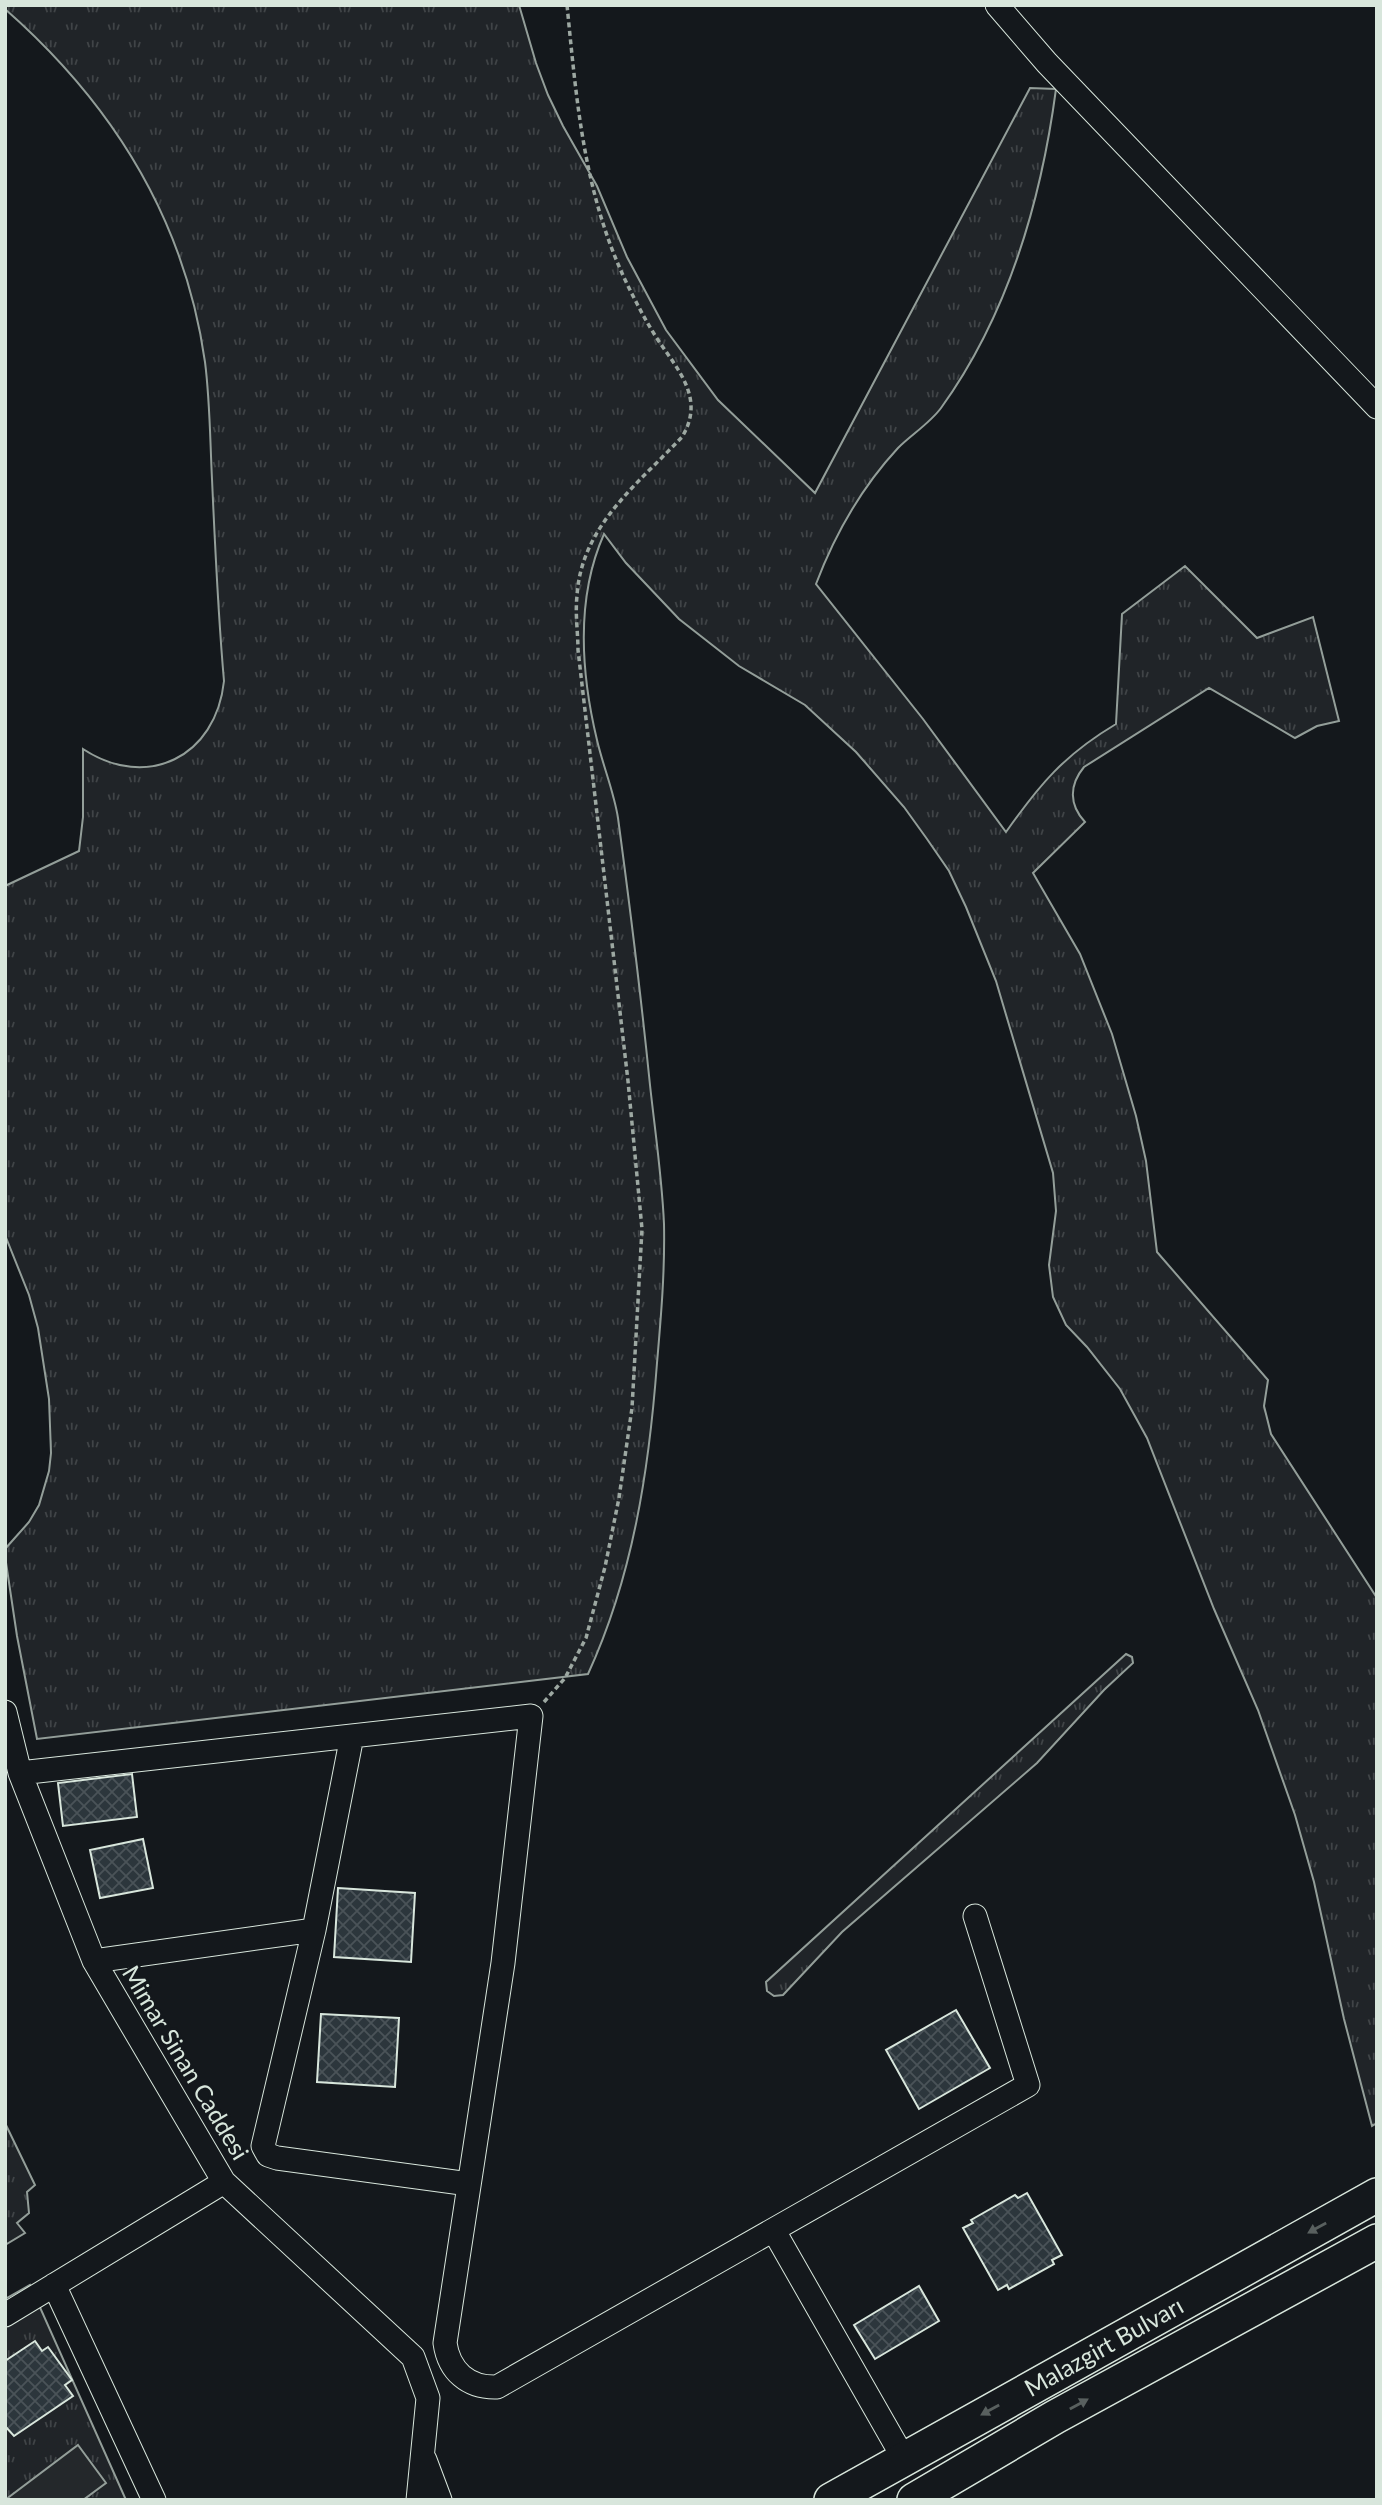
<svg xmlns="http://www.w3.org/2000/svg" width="1382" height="2505" font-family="Lato,sans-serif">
  <defs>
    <pattern id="grass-tufts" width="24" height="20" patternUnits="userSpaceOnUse" patternTransform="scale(1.75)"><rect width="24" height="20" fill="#202428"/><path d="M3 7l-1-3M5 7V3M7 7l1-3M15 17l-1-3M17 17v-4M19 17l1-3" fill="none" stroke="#404447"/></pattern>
    <pattern id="building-cross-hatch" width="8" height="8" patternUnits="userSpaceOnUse" patternTransform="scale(1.75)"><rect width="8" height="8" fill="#2c363c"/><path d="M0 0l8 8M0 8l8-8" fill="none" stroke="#4a5358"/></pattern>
  </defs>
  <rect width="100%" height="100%" fill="#14181c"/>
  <path fill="url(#grass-tufts)" stroke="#939e99" stroke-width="2" d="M5 5H519L536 63 548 95 563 126 597 186 627 257 666 330 718 400 815 493 1030 88 1056 89C1041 202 1008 315 941 408 930 423 911 435 898 448 861 488 835 534 816 584L923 719 1006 832C1040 784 1064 755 1116 724L1122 614 1185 566 1257 638 1313 617 1339 721 1317 726 1295 738 1209 688 1084 767C1069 785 1069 805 1085 822L1033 873 1080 954 1112 1034 1136 1116 1146 1161 1157 1252 1268 1380 1264 1406 1271 1434 1377 1598V2123L1372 2126 1344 2019 1314 1882 1295 1815 1258 1710 1214 1609 1147 1438 1120 1389 1087 1347 1066 1325 1053 1297 1049 1265 1056 1211 1053 1173 996 981 966 907 949 871 927 839 904 807 856 752 805 705 739 666 679 619 626 563 604 534C576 597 581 673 597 740 603 766 614 792 618 818 630 907 641 996 650 1085 655 1131 662 1177 664 1224 665 1271 661 1317 657 1363 649 1470 633 1576 588 1674L37 1739 17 1636 5 1556V1549L29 1522 39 1505 49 1471 51 1453 49 1399 38 1328 29 1295 5 1235V886L79 851 83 817V749C147 791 216 757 224 681 218 614 215 547 212 479 210 440 210 401 205 362 185 220 112 103 5 9Z
    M1126 1654 1132 1657 1133 1663 1104 1690 1037 1763 842 1932 783 1995 774 1996 767 1991 766 1982Z
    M5 2123 35 2185 27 2192 29 2213 17 2223 25 2233 5 2245Z
    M30 2285 126 2500H5V2299Z"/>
  <path fill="#24282b" stroke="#939e99" stroke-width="2" d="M78 2445 106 2483 83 2500H5Z"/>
  <path fill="url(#building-cross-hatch)" stroke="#d8e6dc" stroke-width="2" d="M132 1774 137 1817 63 1826 58 1783Z
    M143 1839 153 1888 100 1898 90 1850Z
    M338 1888 415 1893 411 1962 334 1957Z
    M956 2010 990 2068 919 2109 886 2050Z
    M321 2014 399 2018 395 2087 317 2082Z
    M1027 2193 1062 2255 1052 2260 1054 2264 1009 2289 1007 2285 998 2290 963 2228 973 2223 971 2220 1015 2195 1018 2198Z
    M919 2286 939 2321 875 2359 854 2325Z
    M35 2341 42 2351 48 2347 72 2380 65 2385 73 2396 14 2436 5 2426V2361Z"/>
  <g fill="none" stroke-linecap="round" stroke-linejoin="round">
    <defs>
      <path id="minor" d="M997 5 1047 63 1377 407
        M5 1712 20 1773 94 1961 224 2182 413 2357 428 2398 418 2500
        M352 1736 314 1930 263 2146 268 2155 277 2158 469 2184
        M20 1773 531 1716 503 1963 445 2343C449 2371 468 2388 497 2387L1028 2085 975 1916
        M94 1961 314 1930
        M774 2231 904 2459
        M54 2285 154 2500
        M5 2315 224 2182
        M425 2460 440 2500"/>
      <g id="highway">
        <path id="s1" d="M831 2500 1377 2195"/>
        <path d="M914 2500 1055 2417 1377 2241"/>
      </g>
    </defs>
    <use href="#minor" stroke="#d8e6dc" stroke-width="25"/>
    <use href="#highway" stroke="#d8e6dc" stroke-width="36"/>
    <path stroke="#9da8a2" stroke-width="3.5" stroke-dasharray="5 3.5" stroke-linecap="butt" d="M544 1702 565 1678 586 1638 605 1567 619 1498 632 1408 642 1229 628 1081 578 650C578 633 575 614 577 596 581 526 638 484 682 437 706 398 677 369 656 337 646 321 638 306 630 290 584 198 577 105 567 5"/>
    <use href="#minor" stroke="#14181c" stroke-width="23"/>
    <use href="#highway" stroke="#14181c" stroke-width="33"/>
  </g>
  <defs><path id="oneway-solid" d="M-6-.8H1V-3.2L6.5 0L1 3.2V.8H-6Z" transform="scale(1.75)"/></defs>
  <g fill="#59605f">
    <use href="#oneway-solid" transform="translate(1317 2228) rotate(151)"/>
    <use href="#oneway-solid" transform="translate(1079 2404) rotate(-29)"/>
    <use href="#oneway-solid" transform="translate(990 2410) rotate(151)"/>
  </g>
  <g text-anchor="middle" stroke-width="5" stroke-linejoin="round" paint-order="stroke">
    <g font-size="24" fill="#d8e6dc" stroke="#14181c">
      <text transform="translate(185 2063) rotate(59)" y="8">Mimar Sinan Caddesi</text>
      <text dy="8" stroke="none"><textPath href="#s1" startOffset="313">Malazgirt Bulvarı</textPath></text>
    </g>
  </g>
  <rect width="1382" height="2505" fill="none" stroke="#d8e6dc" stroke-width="14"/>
</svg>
